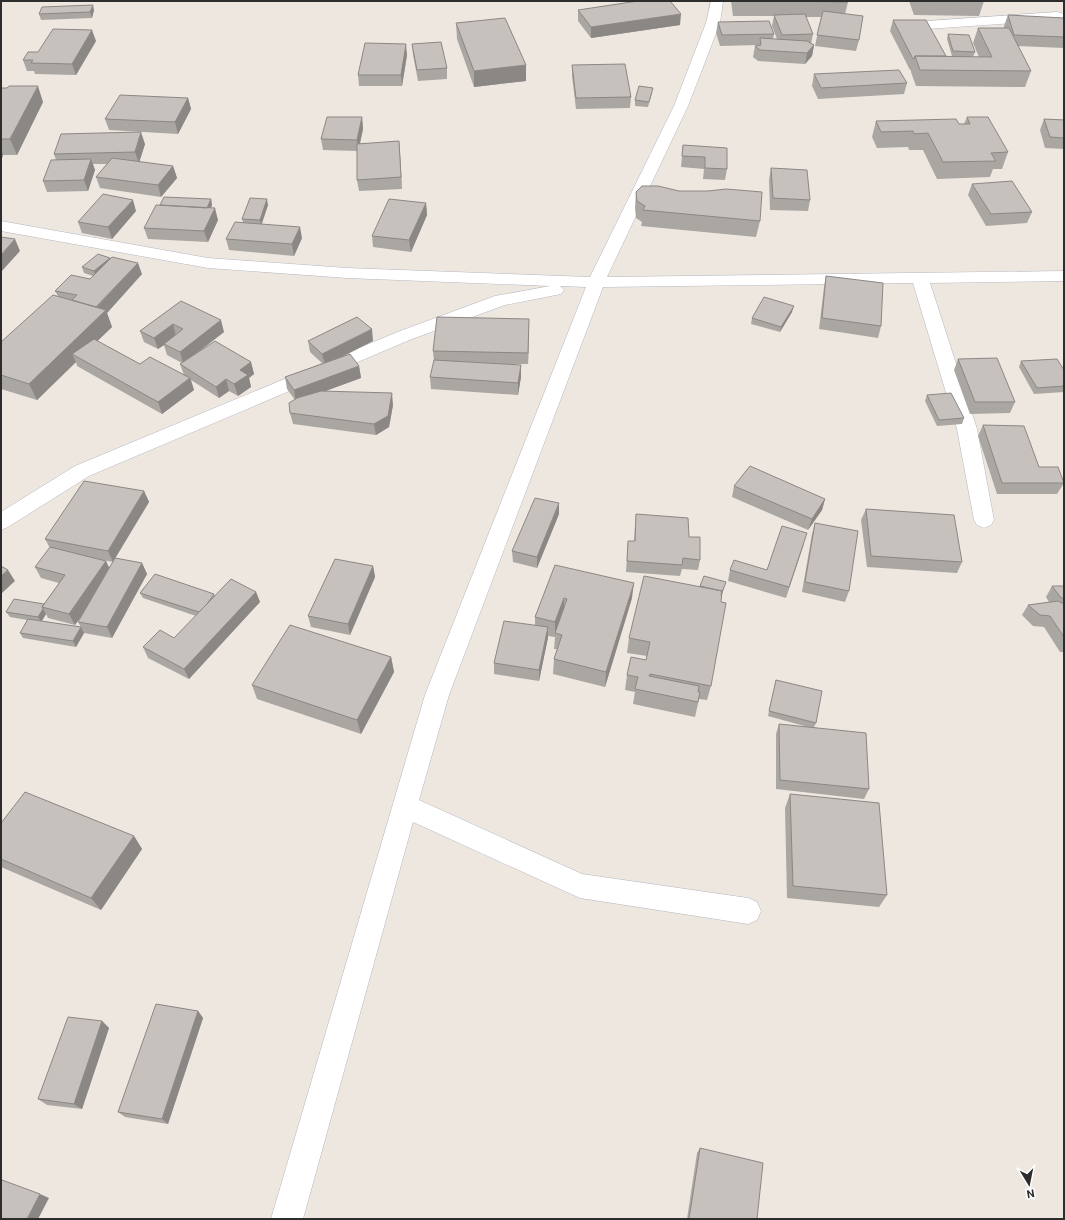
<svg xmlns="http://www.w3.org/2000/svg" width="1065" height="1220" font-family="Roboto,sans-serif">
  <rect width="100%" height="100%" fill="#eee7e0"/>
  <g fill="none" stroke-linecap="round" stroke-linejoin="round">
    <defs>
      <path id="street" d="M711 1H723L720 23 688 106 607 277 1064 271V281L930 283 977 429 994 520 991 525 984 528 977 525 974 520 957 429 913 283 603 287 449 695 419 800 582 874 748 898 757 902 761 911 757 920 748 924 580 898 413 822 303 1219H271L425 695 586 287 560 286 564 290 561 294 505 305 412 339 89 476 8 527 1 530V512L75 466 400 331 495 296 550 286 347 278 208 268 1 231V221L208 258 347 268 590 277 674 106 706 23Z
        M1057 12 1064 14V22L1057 20 898 31 891 27 898 23Z"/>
    </defs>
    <use href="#street" stroke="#b3b6bf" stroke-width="1"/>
    <use href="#street" fill="#fff" fill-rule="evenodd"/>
  </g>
  <path fill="#aaa6a2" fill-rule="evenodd" d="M18 1H33L32 2Z
    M731 1H847L848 2 845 14 859 40 856 51 815 46 821 17H806L813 34 811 44 814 45 812 56 805 64 758 61 753 57 755 46 758 45 720 46 716 33 718 22 774 34 773 39H777L772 26 774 16H733Z
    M909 1H984L979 16 914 15Z
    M94 10 92 18 41 20 39 14Z
    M578 10 680 25 591 38 578 21Z
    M1008 15 1064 18V48L1018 46 1031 71 1025 87 916 86 911 72V70H910L890 31 893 20 946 56H952L947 39 948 34 975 52 973 57H979L973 43 978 28H1004V26Z
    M456 23 526 81 474 87 457 39Z
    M96 41 76 75 35 74 34 71H27L23 60 38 52Z
    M412 44 447 68V79L418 81 413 55Z
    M407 55 402 86H359L358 75Z
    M572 65 631 97 630 108 576 109 572 76Z
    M814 74 907 83 904 94 818 99 812 86Z
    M1 88 43 102 17 155H3L2 158H1Z
    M652 93 648 107 635 106V100Z
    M188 98 191 109 178 134 109 130 105 119Z
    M362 117 363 129 360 144 399 141 402 189 359 191 357 180V151L323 150 321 139Z
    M967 117 1008 152 1002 169H993L990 177 937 179 923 150H909L908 147 877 148 872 137 876 121 964 124Z
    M1044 119 1064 120V149L1045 148 1040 130Z
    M145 144 139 162 173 166 177 178 161 197 100 188 96 177 107 164H93L95 170 88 191 47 192 43 181 56 160 54 154Z
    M683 145 727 169 725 180 703 179 704 169 681 167Z
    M771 168 810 200 808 211 770 210 769 180Z
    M972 184 1032 212 1027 223 986 226 968 195Z
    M636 192 760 221 756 237 641 226 642 222 636 218 635 208Z
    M211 199 212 205 211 208 218 220 208 242 148 239 144 228 160 205Z
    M426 203 427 215 411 252 373 247 372 236Z
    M268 205 262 224 302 238 294 256 229 250 226 239 243 222 242 219Z
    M136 211 112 239 82 233 78 222Z
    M110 258V259L142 274 107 313 112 327 97 341 140 364 184 375 180 364 182 363 167 355 164 345 158 349 144 342 140 331 181 301 224 332 195 355 251 362 254 374 249 378 251 387 238 396 229 391 219 398 191 380 194 390 162 414 77 366 76 362 37 400 1 389V342L58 296 55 291 90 279 93 276 84 273 82 267Z
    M826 276 881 326 878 338 819 329 824 287Z
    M792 312 780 332 751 324 752 318Z
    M529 319 528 364H500L521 377 518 395 431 389 430 377 434 362 433 351Z
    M308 341H373L344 356 359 366 361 378 324 391 393 405 389 427 376 435 293 424 290 413 295 400 287 389 285 377 323 364 310 352Z
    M958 359 1015 402 1010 413 970 414 954 370Z
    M1021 361 1064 370V392L1034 394 1019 367Z
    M927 395 964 418 962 424 937 426 925 401Z
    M983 425 1039 467 1064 483 1057 494H997L978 436Z
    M734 486 825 499 822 510 808 530 732 497Z
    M144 491 149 502 115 558 142 563 147 574 112 638 84 633 76 647 23 638 20 633 27 620 10 617 6 612 44 604 59 583 41 578 35 567 50 548 45 539ZM88 557 113 562 109 568 106 561ZM87 607 78 622 81 627 42 621 46 614 48 618 75 625Z
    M866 509 962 562 957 573 867 567 861 520Z
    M559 514 537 568 513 562 512 551Z
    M636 514 689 537 700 560 698 570 682 569 680 576 626 572 628 541H634L635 526Z
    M815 523 849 591 845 602 802 592 812 534Z
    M804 544 786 598 728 581 730 570H767Z
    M555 565 632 598 605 687 553 674 554 659 557 649H554L555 637 548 636 539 681 494 674V663L535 625V617Z
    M373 566 375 577 350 635 311 627 308 616Z
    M700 586 724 587 721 598 711 686 707 700 699 699 695 717 633 704 635 692 625 690 627 675 646 660 647 656 627 653 629 638Z
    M1052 586H1064V652H1060L1044 627 1033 626 1022 615 1028 605 1049 602 1046 597Z
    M256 592 260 602 189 679 148 658 143 647 174 638 196 616 143 598 140 593 214 594 215 596Z
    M391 657 394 672 361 734 257 699 252 685Z
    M776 680 816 723 814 727 869 789 864 799 776 789V734L779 724 808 727 768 716Z
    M790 794 887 895 879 907 787 898 785 808Z
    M1 823 134 836 142 849 101 910 1 867Z
    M198 1011 203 1018 168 1124 125 1117 118 1112Z
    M102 1021 109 1028 82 1109 47 1105 38 1099Z
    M700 1148 757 1219H687L697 1153Z"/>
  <path fill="#8b8784" d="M93 5 94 10 92 18 90 12Z
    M681 14 680 25 591 38V27Z
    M92 30 96 41 76 75 72 64Z
    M406 44 407 55 402 86 401 75Z
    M814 45 812 56 805 64 807 53Z
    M526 65V81L474 87V71Z
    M38 86 43 102 17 155 10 139Z
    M188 98 191 109 178 134 175 122Z
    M362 117 363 129 358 151 357 140Z
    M141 132 145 144 139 163 135 152Z
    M399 141 400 153 402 189 401 177Z
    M1 149 3 155 2 158 1 156Z
    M91 159 95 170 88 191 84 180Z
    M173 166 177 178 161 197 158 185Z
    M211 199 212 205 208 214 207 209Z
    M267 199 268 205 261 225 260 220Z
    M133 200 136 211 112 239 108 227Z
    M426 203 427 215 411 252 409 240Z
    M215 208 218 220 208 242 204 231Z
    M300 227 302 238 294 256 292 244Z
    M15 239 20 251 1 272V255Z
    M110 258 112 264 96 277 94 271Z
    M138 263 142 274 107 313 112 327 80 358 72 354 76 362 37 400 29 384 96 308Z
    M794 306 792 312 780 332 781 327Z
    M529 319V330L528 364V353Z
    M221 320 224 332 183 363 180 352Z
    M173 324 176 336 164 344V345L158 349 154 338Z
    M372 329 373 341 325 365 322 354Z
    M251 362 254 374 249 378 251 387 238 396 234 384 240 370Z
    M521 365V377L518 395V383Z
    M359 366 361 378 296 402 294 390Z
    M190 378 194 390 162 414 158 402Z
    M226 379 229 391 219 398 216 387Z
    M392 393 393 405 389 427 376 435 374 424Z
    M144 491 149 502 113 562 108 551Z
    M825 499 822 510 808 530 812 519Z
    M559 503V514L537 568V557Z
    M106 561 111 572 75 625 69 614Z
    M142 563 147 574 112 638 107 627Z
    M373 566 375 577 350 635 348 624Z
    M8 570 15 581 1 594V576Z
    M634 583 632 598 605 687 606 672Z
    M256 592 260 602 189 679 184 669Z
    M564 598V614L555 633V622Z
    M43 609 46 614 41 622 38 617Z
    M81 627 84 633 76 647 73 641Z
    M548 627V638L539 681V670Z
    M391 657 394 672 361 734 357 720Z
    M134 836 142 849 101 910 91 898Z
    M198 1011 203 1018 168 1124 162 1119Z
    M102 1021 109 1028 82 1109 74 1104Z
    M40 1194 49 1198 38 1219H27Z"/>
  <path fill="#c6c1bc" stroke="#8b8784" d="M638 1H670L681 14 591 27 578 10Z
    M782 1H847L848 2Z
    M93 5 90 12 39 14 42 7Z
    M823 11 863 16 859 40 817 35Z
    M805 14 813 34 782 35 774 15Z
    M1008 15 1064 18V37L1014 35Z
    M505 18 526 65 474 71 456 23Z
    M893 20H926L946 56H915L914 59H913Z
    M769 21 774 34 722 35 718 22Z
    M978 28H1009L1031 71 920 70 915 56 992 57Z
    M53 29 92 30 72 64 31 63 33 60H23L28 52H38Z
    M948 34 969 35 975 52 953 51Z
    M760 38 807 41 814 45 807 53 760 50 755 46 761 45Z
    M441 42 447 68 417 70 412 44Z
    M365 43 406 44 401 75H358Z
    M625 64 631 97 576 98 572 65Z
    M899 70 907 83 821 88 814 74Z
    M9 86H38L10 139H1V88H7Z
    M639 86 653 88 649 102 635 100Z
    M120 95 188 98 175 122 105 119Z
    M327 117H362L357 140 321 139Z
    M967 117H988L1008 152 991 153 996 161 943 162 928 133 914 134 913 131 881 132 876 121 956 119 959 124H970Z
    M1044 119 1064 120V138L1050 137Z
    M141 132 135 152 54 154 61 134Z
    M399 141 401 177 357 180V144Z
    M683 145 727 148V169L705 168V157L682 156Z
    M112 158 173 166 158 185 96 177Z
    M91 159 84 180 43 181 51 160Z
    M771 168 807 170 810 200 773 198Z
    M1012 181 1032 212 991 214 972 184Z
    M642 186H658L679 191H708L726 189 762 192 760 221 643 210 645 206 637 201 636 192Z
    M103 194 133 200 108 227 78 222Z
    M164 197 211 199 207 208 160 205Z
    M250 198 267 199 260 220 242 219Z
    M389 199 426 203 409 240 372 236Z
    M156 205 215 208 204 231 144 228Z
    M235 222 300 227 292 244 226 239Z
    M1 237 15 239 1 255Z
    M98 254 110 258 94 271 82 267Z
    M112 257 138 263 96 307 72 300 77 295 55 291 71 275 90 279Z
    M826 276 883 283 881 326 822 318Z
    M53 295 106 310 29 384 1 375V342Z
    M764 297 794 306 781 327 752 318Z
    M181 301 221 320 180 352 164 344 183 329 173 324 154 338 140 331Z
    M357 317 372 329 322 354 308 341Z
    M437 317 529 319 528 353 433 351Z
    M94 339 140 364 150 357 190 378 158 402 72 354Z
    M215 341 251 362 240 370 248 375 234 384 226 379 216 387 180 364Z
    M350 354 359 366 294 390 285 377Z
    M997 358 1015 402H975L958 359Z
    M1057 359 1064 370V386L1037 388 1021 361Z
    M434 360 521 365 518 383 430 377Z
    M321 391 392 393 388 416 374 424 290 413 289 403 297 398Z
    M951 393 964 418 939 420 927 395Z
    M983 425 1024 426 1039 467H1058L1064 483H1002Z
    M750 466 825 499 812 519 734 486Z
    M84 481 144 491 108 551 45 539Z
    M535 498 559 503 537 557 512 551Z
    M866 509 954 515 962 562 871 556Z
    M636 514 688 518 689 537H700V560L683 558 682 565 627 561 628 541H635Z
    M815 523 858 531 849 591 805 582Z
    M782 526 807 533 789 587 730 570 734 560 767 570Z
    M50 547 106 561 69 614 42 607 65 575 35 567Z
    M115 558 142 563 107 627 78 622Z
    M335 559 373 566 348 624 308 616Z
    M555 565 634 583 606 672 554 659 562 635 555 633 567 599 564 598 555 622 535 617Z
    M1 566 8 570 1 576Z
    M155 574 214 594 207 604 199 612 140 593Z
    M644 576 722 591 721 602 726 603 711 686 650 674 649 676 699 686 698 692H700L698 702 635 689 638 677 627 675 631 657 646 660 650 642 629 638Z
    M704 576 726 582 721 595 722 591 700 586Z
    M231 579 256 592 184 669 143 647 160 630 174 638Z
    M1052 586H1064V598H1061Z
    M14 599 44 604 42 607 43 609 38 617 6 612Z
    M1058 601 1064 604V637L1050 616 1040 615 1028 605Z
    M28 619 81 627 73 641 20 633Z
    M504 621 548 627 539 670 494 663Z
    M290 625 391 657 357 720 252 685Z
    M776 680 822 691 816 723 769 711Z
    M779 724 866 733 869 789 780 780Z
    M25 792 134 836 91 898 1 859V823Z
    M790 794 879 803 887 895 793 886Z
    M156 1004 198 1011 162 1119 118 1112Z
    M68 1017 102 1021 74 1104 38 1099Z
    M700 1148 763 1163 757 1219H689Z
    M2 1180 40 1194 27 1219H1V1182Z"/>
  <rect width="1065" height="1220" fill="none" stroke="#2d2d2d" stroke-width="4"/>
  <g transform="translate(1029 1184) rotate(170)" stroke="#ffffff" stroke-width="3" paint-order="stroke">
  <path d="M0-3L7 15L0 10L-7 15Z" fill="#2d2d2d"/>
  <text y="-6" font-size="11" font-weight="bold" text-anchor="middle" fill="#2d2d2d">N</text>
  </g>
</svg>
